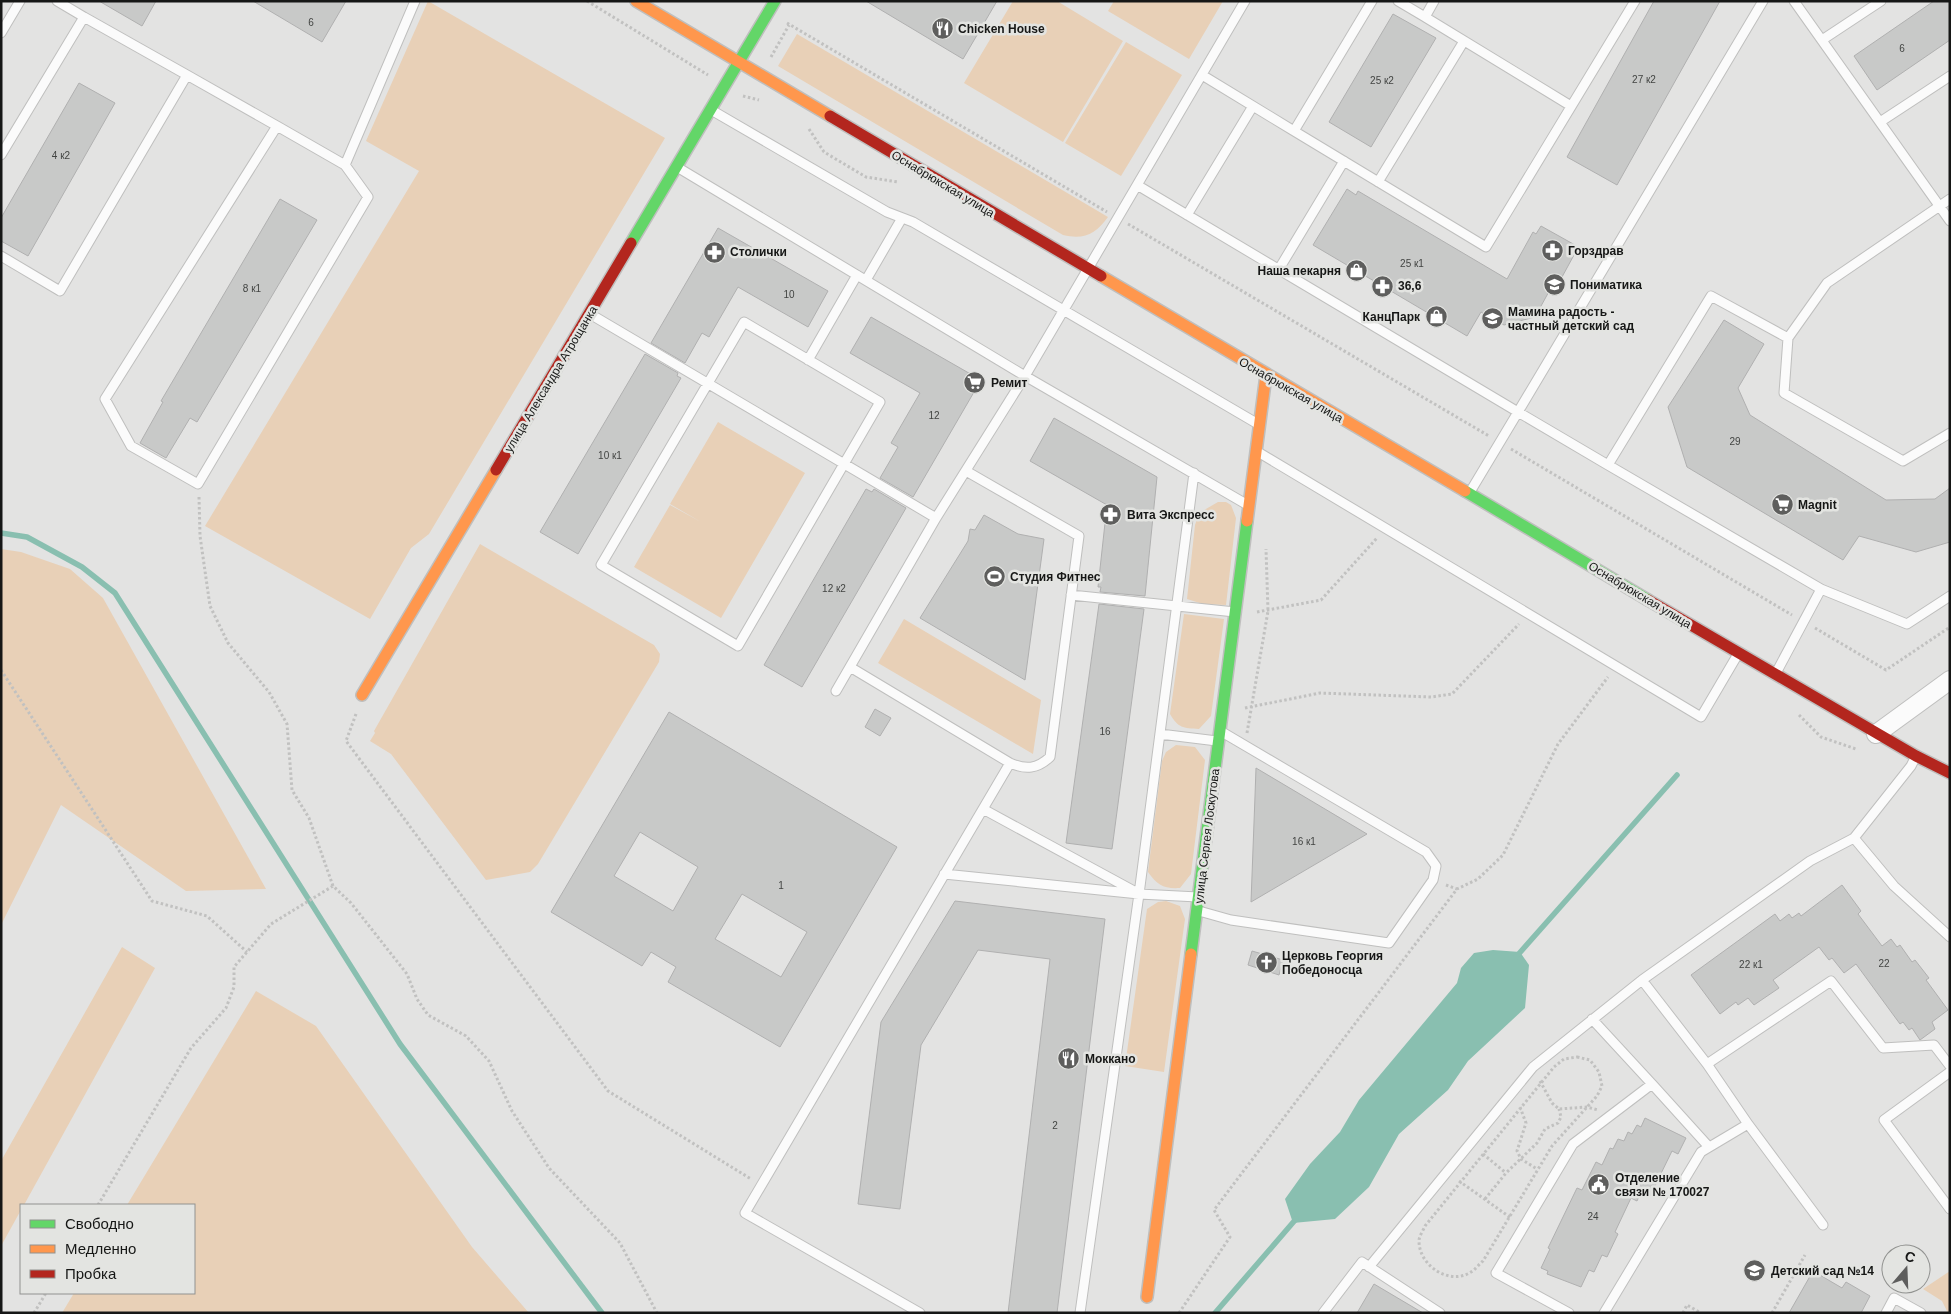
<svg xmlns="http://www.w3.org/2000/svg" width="1951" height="1314" font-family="Arial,sans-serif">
  <rect width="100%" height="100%" fill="#e3e3e2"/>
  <path fill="#e8d0b7" d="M428 1 665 138 429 534 411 548 370 619 205 526 419 171 366 141Z
    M1013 1H1057L1123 41 1063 142 964 83Z
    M1114 1H1223L1189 59 1108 11Z
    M797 34 1108 217C1096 234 1084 240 1063 235L778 66Z
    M1126 42 1182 75 1121 176 1065 143Z
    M718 422 805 473 721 618 634 567 670 505 701 522 670 504Z
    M1218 502H1226L1231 505 1236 518 1226 605 1203 604 1187 599 1195 525 1199 513Z
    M480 544 654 645 660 654 659 662 538 864 530 872 486 880 391 754 370 741 375 733 374 731Z
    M1 549 21 552 70 569 103 598 266 889 186 891 61 805 1 925Z
    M1184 614 1224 619 1211 716 1199 729C1183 728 1178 728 1170 714Z
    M904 619 1041 700 1033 754 878 663Z
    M1176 745 1195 747 1205 760 1191 874 1180 888C1164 889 1157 885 1148 872L1162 761 1166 752Z
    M1166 901 1180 906 1185 919 1164 1072 1125 1066 1147 909 1158 902Z
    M122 947 155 968 24 1205H21V1210L1 1246V1161Z
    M256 991 316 1026 472 1247 529 1313H62L74 1293H194V1205H127Z
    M1950 1271V1313H1948L1942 1301 1923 1289Z"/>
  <path fill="#89bfb0" d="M1493 950 1520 952 1529 965 1525 1008 1468 1061 1448 1090 1399 1134 1369 1187 1335 1219 1293 1223 1285 1199 1310 1164 1340 1132 1359 1100 1457 983 1461 968 1474 953Z"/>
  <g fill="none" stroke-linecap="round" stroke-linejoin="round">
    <path stroke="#89bfb0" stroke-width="5.5" d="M1 533 27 537 82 567 115 593 400 1044 602 1313
      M1516 957 1677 775
      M1215 1313 1296 1219"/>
  </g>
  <path fill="#c8c9c8" stroke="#b0b0b0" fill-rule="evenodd" d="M99 1H156L142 26Z
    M253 1H346L322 42Z
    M866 1H997L963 59Z
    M1654 1H1720L1617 185 1567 157Z
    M1934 1H1950V40L1877 90 1854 56Z
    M1393 14 1436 38 1371 147 1329 122Z
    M79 83 115 103 28 256 1 241V218Z
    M1347 189 1356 195 1358 191 1507 279 1533 232 1536 234 1541 226 1575 245 1570 253 1574 255 1556 288 1552 286 1535 317 1504 325 1481 312 1467 336 1313 245Z
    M280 199 317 220 197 422 190 418 166 458 140 443 163 402 161 401Z
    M718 228 828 291 808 327 738 287 709 337 702 333 685 363 651 343Z
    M871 317 981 380 913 497 880 478 898 447 891 443 920 393 850 353Z
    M1724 320 1764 344 1738 388 1750 415 1886 500 1935 499 1950 488V542L1916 552 1859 536 1843 560 1687 467 1668 407Z
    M645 354 678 373 677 376 681 378 578 554 540 532Z
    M1054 418 1157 477 1145 596 1100 592 1101 587H1098L1107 505 1030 461Z
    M866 489 872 492 874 489 906 508 802 687 764 665Z
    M984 515 1018 534 1044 539 1025 680 920 618 968 541 970 529 975 530Z
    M1099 604 1144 609 1112 849 1066 843Z
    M875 709 891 718 880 736 865 727Z
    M669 712 897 847 780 1047 668 982 676 967 651 952 642 966 551 912ZM640 832 698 867 673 911 614 876ZM742 894 807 932 781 977 715 939Z
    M1256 768 1367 834 1251 902 1255 796Z
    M1842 885 1861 911 1858 914 1882 946 1891 939 1897 947 1900 945 1912 962 1915 960 1929 978 1926 980 1948 1010 1932 1022 1935 1029 1920 1040 1912 1028 1909 1030 1903 1022 1900 1024 1856 964 1844 973 1832 958 1829 960 1819 947 1773 980 1779 988 1754 1005 1748 998 1738 1005 1736 1002 1720 1014 1691 975 1775 914 1780 921 1789 914 1792 918 1799 913 1801 916Z
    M955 901 1105 919 1057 1313H1008L1050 959 978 950 921 1045 900 1209 858 1204 881 1022Z
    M1252 951 1283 960 1279 975 1248 965Z
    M1645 1118 1686 1138 1678 1154 1672 1151 1650 1196 1641 1192 1637 1201 1631 1198 1615 1232 1618 1234 1607 1257 1602 1255 1594 1272 1589 1270 1581 1287 1547 1274 1548 1271 1541 1268 1550 1249 1548 1248 1577 1188 1582 1190 1596 1162 1602 1165 1610 1148 1613 1149 1618 1139 1624 1141 1628 1132 1632 1134 1637 1125 1641 1127Z
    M1813 1271 1842 1288 1846 1282 1870 1296 1861 1313H1789Z
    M1374 1284 1423 1313H1357Z"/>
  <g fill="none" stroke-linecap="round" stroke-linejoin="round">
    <defs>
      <path id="lane" d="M57 1 84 17
        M1398 1 1425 17 1434 1
        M1794 1 1950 221
        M1425 17 1571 106
        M1 33 20 1
        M1822 40 1881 1
        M187 75 277 126
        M1202 75 1294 131 1372 1
        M713 111 887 212 913 222 1258 424
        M1880 122 1950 76
        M277 126 345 165 368 197 198 484 131 446 105 399Z
        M1294 131 1486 247 1635 1
        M1 155 84 17 187 75 60 291 1 256
        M345 165 415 1
        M677 167 1025 376 1246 504
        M1378 182 1464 41
        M1137 185 1518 412 1763 1
        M1187 215 1253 106
        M1279 269 1344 161
        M866 280 902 218
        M590 314 936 518
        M744 322 880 402 738 646 601 565Z
        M1788 338 1784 393 1903 461 1950 433
        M808 360 857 275
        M1258 452 1701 717 1738 654
        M1470 492 1518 412 1608 465
        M1821 589 1907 624 1950 596
        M1071 595 1235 612
        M850 667 1010 763C1026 770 1037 769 1050 757L1079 536 966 471
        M1776 673 1821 589 1608 465 1711 296 1788 338 1827 283 1950 199
        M836 691 936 518 1025 376 1245 1
        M1160 734 1217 741
        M983 809 1134 891
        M1854 838 1894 886 1950 937
        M944 874 1139 894 1198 897
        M1199 911 1231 920 1389 943 1433 880 1436 866 1426 852 1222 732
        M1592 1019 1652 1084
        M1707 1064 1831 981 1883 1048 1934 1045 1950 1066
        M1950 1072 1884 1120 1950 1209
        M1748 1124 1823 1225
        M1369 1267 1533 1067 1642 980
        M920 1313 745 1213 1010 763
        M1080 1313 1139 894 1194 473
        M1323 1313 1362 1262 1440 1313
        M1569 1313 1496 1273 1573 1144 1652 1084 1709 1147
        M1604 1313 1701 1152 1748 1124 1707 1064 1642 980 1810 861 1854 838 1911 766 1916 756
        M1886 1313 1894 1298 1921 1313"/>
      <path id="street" d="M1876 734 1950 680"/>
      <path id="fast" d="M631 243 775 1
        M1465 491 1648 600
        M1191 954 1247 521"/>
      <path id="slow" d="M636 1 830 116
        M1101 276 1465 491
        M1247 521 1266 375
        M362 695 496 470
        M1147 1297 1191 954"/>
      <path id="jam" d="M830 116 1101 276
        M496 470 631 243
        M1648 600 1916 756 1950 773"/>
    </defs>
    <use href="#lane" stroke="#bfbfbe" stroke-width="11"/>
    <use href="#street" stroke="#bfbfbe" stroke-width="20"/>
    <use href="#fast" stroke="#bfbfbe" stroke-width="14"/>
    <use href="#slow" stroke="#bfbfbe" stroke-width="14"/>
    <use href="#jam" stroke="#bfbfbe" stroke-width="14"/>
    <path stroke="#c1c1c0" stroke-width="3" stroke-dasharray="2.5 2.5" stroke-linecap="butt" d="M587 1 708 75
      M787 23 1107 212
      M771 57 789 25
      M743 96 759 100
      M809 129 824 152 866 177 898 182
      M1128 224 1489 436
      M1511 449 1792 615
      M199 497 200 536 210 606 228 643 269 692 287 724 292 790 309 818 333 886 351 903 407 974 417 999 428 1015 466 1036 489 1061 512 1111 549 1168 620 1243 657 1313
      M1257 612 1321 600 1377 538
      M1815 628 1886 670 1950 627
      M1 670 152 901 207 916 247 952
      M1245 708 1320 693 1431 697 1452 694 1519 624
      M356 714 346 741 608 1091 751 1179
      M1799 715 1821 737 1856 749
      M1247 733 1268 611 1266 549
      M1446 885 1457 889
      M1577 1057 1590 1060 1599 1072 1602 1086 1597 1096 1552 1146 1483 1261C1479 1264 1475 1270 1471 1272 1450 1286 1419 1266 1419 1241 1419 1236 1423 1231 1425 1226L1554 1067 1564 1059Z
      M1540 1081 1552 1103 1559 1109 1587 1107 1598 1110
      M1520 1107 1526 1123 1517 1151 1521 1159 1537 1169
      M1483 1154 1506 1173
      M1459 1181 1511 1218
      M1485 1199 1506 1173 1537 1143 1545 1129 1558 1123 1561 1117 1559 1109
      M98 1205 191 1048 226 1008 234 987V967L271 924 333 886
      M34 1313 46 1293
      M1179 1313 1230 1237 1214 1210 1457 889 1478 879 1503 855 1558 744 1608 677
      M1683 1313 1687 1305 1701 1313
      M1772 1313 1805 1255"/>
    <use href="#lane" stroke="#fbfbfb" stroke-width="9"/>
    <use href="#street" stroke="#fbfbfb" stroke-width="18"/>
    <use href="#fast" stroke="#63d668" stroke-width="11"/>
    <use href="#slow" stroke="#ff974d" stroke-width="11"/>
    <use href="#jam" stroke="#b3261e" stroke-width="11"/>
  </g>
  <defs>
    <symbol id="restaurant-disc" viewBox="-11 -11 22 22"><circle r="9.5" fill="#5e5e5d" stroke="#e3e4e1"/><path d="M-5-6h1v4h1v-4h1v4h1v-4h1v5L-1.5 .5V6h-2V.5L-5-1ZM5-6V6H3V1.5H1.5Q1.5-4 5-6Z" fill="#fff"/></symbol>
    <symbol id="pharmacy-disc" viewBox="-11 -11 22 22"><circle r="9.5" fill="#5e5e5d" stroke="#e3e4e1"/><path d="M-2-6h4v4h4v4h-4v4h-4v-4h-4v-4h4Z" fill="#fff"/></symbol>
    <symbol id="shop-disc" viewBox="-11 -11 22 22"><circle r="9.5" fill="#5e5e5d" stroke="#e3e4e1"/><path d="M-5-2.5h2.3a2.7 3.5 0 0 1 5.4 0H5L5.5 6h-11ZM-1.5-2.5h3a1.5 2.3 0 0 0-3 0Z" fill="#fff"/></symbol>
    <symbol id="school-disc" viewBox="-11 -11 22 22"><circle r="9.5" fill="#5e5e5d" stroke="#e3e4e1"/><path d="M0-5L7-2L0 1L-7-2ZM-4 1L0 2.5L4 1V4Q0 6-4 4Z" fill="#fff"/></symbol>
    <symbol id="supermarket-disc" viewBox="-11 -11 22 22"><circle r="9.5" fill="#5e5e5d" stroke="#e3e4e1"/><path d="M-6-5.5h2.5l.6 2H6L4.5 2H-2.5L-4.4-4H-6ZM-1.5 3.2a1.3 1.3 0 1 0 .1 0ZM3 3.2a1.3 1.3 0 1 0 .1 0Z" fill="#fff"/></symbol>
    <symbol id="stadium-disc" viewBox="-11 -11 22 22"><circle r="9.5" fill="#5e5e5d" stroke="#e3e4e1"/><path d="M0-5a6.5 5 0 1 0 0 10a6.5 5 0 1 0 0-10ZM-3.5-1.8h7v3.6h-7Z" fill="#fff"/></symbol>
    <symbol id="church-disc" viewBox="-11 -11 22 22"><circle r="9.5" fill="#5e5e5d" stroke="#e3e4e1"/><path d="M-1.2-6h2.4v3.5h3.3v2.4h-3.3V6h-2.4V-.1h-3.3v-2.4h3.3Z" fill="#fff"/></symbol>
    <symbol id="civic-disc" viewBox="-11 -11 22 22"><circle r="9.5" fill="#5e5e5d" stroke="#e3e4e1"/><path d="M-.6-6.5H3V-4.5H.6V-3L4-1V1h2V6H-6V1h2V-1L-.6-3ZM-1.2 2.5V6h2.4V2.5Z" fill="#fff"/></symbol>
  </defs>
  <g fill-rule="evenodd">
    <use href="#restaurant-disc" x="930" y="16" width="25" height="25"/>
    <use href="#pharmacy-disc" x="1540" y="238" width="25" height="25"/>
    <use href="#pharmacy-disc" x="702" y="240" width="25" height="25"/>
    <use href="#shop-disc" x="1344" y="258" width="25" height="25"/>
    <use href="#school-disc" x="1542" y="272" width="25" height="25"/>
    <use href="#pharmacy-disc" x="1370" y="274" width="25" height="25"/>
    <use href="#shop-disc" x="1424" y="304" width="25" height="25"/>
    <use href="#school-disc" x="1480" y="306" width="25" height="25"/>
    <use href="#supermarket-disc" x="962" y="370" width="25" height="25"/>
    <use href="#supermarket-disc" x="1770" y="492" width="25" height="25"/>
    <use href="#pharmacy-disc" x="1098" y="502" width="25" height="25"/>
    <use href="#stadium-disc" x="982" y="564" width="25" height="25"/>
    <use href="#church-disc" x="1254" y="950" width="25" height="25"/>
    <use href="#restaurant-disc" x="1056" y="1046" width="25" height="25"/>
    <use href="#civic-disc" x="1586" y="1172" width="25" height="25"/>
    <use href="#school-disc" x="1742" y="1258" width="25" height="25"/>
  </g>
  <g text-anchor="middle" stroke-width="5" stroke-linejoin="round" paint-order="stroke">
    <g font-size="10" fill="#424442">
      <text x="311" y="26">6</text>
      <text x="1902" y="52">6</text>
      <text x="1644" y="83">27 к2</text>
      <text x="1382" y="84">25 к2</text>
      <text x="61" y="159">4 к2</text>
      <text x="1412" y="267">25 к1</text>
      <text x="252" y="292">8 к1</text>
      <text x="789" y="298">10</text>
      <text x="934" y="419">12</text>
      <text x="1735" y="445">29</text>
      <text x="610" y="459">10 к1</text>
      <text x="834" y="592">12 к2</text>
      <text x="1105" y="735">16</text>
      <text x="1304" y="845">16 к1</text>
      <text x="781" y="889">1</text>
      <text x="1884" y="967">22</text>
      <text x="1751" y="968">22 к1</text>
      <text x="1055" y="1129">2</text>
      <text x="1593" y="1220">24</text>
    </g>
    <g font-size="12" font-weight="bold" fill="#161716" stroke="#e3e4e1" text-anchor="start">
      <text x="958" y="33">Chicken House</text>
      <text x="1568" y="255">Горздрав</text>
      <text x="730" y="256">Столички</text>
      <text x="1341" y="275" text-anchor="end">Наша пекарня</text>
      <text x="1570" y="289">Пониматика</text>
      <text x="1398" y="290">36,6</text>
      <text x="1508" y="316">Мамина радость -<tspan x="1508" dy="14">частный детский сад</tspan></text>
      <text x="1420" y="321" text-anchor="end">КанцПарк</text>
      <text x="991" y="387">Ремит</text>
      <text x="1798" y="509">Magnit</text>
      <text x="1127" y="519">Вита Экспресс</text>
      <text x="1010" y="581">Студия Фитнес</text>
      <text x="1282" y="960">Церковь Георгия<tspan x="1282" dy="14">Победоносца</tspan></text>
      <text x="1085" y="1063">Моккано</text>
      <text x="1615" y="1182">Отделение<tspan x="1615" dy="14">связи № 170027</tspan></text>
      <text x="1771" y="1275">Детский сад №14</text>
    </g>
    <g font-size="12" fill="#161716" stroke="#e3e4e1">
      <text transform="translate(943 184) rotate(31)" y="4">Оснабрюкская улица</text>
      <text transform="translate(551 379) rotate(-59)" y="4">улица Александра Атрощанка</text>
      <text transform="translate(1291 390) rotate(30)" y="4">Оснабрюкская улица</text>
      <text transform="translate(1640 595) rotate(31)" y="4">Оснабрюкская улица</text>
      <text transform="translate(1207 836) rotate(-83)" y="4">улица Сергея Лоскутова</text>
    </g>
  </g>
  <rect width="1951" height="1314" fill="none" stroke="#161716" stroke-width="5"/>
  <rect x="20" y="1204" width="175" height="90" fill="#e3e4e1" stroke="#919290"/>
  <rect x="30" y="1220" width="25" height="8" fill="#63d668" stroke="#919290"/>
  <text x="65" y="1229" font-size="15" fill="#161716">Свободно</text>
  <rect x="30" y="1245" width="25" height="8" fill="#ff974d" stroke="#919290"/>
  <text x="65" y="1254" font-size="15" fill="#161716">Медленно</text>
  <rect x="30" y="1270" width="25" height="8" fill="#b3261e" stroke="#919290"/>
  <text x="65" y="1279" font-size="15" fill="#161716">Пробка</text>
  <g transform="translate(1906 1269) rotate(19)"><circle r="24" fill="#e3e4e1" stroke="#919290"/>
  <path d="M0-4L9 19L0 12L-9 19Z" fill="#5e5e5d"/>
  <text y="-8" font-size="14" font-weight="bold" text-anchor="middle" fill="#161716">С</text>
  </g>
</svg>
